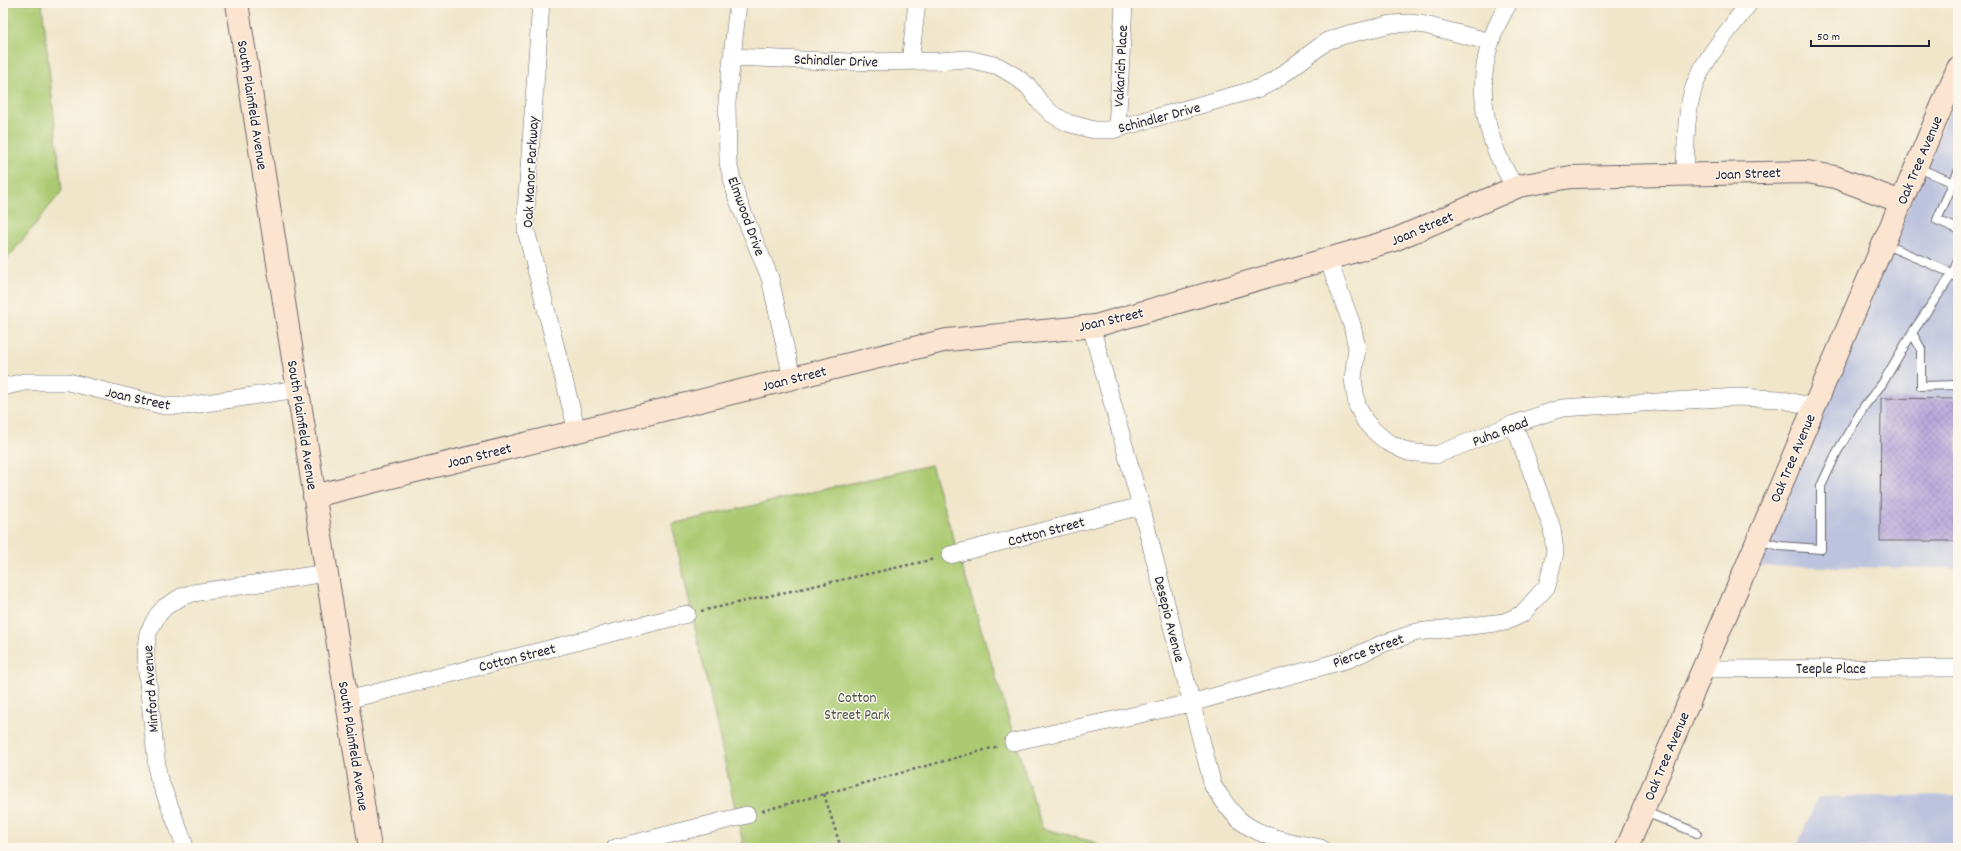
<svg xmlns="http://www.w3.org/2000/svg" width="1961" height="851" font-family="Dekko,sans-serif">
  <defs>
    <pattern id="building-cross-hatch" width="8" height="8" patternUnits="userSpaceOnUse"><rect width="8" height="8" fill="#b2a1db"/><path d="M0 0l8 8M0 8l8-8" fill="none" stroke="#9083b3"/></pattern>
  </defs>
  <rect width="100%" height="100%" fill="#fbf7ec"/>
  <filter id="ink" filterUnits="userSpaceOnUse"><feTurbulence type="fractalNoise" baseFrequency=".025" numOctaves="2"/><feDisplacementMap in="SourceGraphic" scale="8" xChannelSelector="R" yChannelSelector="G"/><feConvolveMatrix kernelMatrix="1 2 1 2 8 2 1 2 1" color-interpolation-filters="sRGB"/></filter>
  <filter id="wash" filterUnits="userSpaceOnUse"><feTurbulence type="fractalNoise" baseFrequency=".012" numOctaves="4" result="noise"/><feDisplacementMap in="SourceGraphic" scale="16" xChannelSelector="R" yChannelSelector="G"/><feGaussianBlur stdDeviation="0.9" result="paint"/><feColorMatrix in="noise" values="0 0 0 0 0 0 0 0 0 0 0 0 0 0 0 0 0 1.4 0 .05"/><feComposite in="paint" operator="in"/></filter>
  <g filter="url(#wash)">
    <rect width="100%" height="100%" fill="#f0e6ca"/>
    <path fill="#bdc3de" d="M1958 92V568L1754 566Z
      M1958 795V848H1796L1818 797Z"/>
    <path fill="#acca72" stroke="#677656" d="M3 3H42L62 191 3 264Z
      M931 465 1042 828 1097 843 1100 848H744L672 524Z"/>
    <g id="blocks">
      <path fill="url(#building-cross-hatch)" d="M1881 398 1958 399V541H1880Z"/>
    </g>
  </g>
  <g filter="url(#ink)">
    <use href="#blocks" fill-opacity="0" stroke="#6a676d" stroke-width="1"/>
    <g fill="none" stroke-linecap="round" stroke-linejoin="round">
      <defs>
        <path id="lane" d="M1916 167 1954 183
          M1958 172 1937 220 1958 229
          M1884 244 1956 275
          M1912 333 1921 349V386L1958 385
          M1758 540 1779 546 1821 549V486L1837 452 1865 405 1882 384 1912 333 1953 273 1958 260
          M1643 811 1697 833"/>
        <path id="street" d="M541 3 526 210V230L577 431
          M738 3 727 102 728 163 737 198 770 278 792 378
          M1509 3C1471 63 1477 129 1516 188
          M732 57 849 62 938 61 968 59 998 66 1015 76 1028 86 1039 101 1052 114 1068 123 1094 130H1112L1260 88 1274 81 1327 41 1345 35 1391 24 1411 23 1425 25 1491 42
          M910 62 917 3
          M1117 129 1124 3
          M1685 176C1686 148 1685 117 1693 90 1703 58 1730 30 1749 3
          M1328 259 1352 325 1357 348 1353 379 1357 405 1365 421 1373 430 1387 442 1408 452 1436 455 1514 424 1562 408 1737 397 1779 399 1814 407
          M1091 326 1141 506 1213 786C1222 798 1230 813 1242 822 1265 839 1294 843 1321 848
          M3 387 24 382H68L165 406H186L298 389
          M950 555 1141 506
          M1703 669 1958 668
          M347 700 687 614
          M1013 742 1191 703 1349 659 1382 644 1417 632 1505 622 1522 614 1547 586 1555 552 1552 528 1514 424
          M184 843 158 776 145 655 148 633 157 616 165 607 181 597 193 593 327 573
          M615 848 747 815"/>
        <path id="secondary" d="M237 3 370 848
          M314 496 947 340 1095 326 1394 240 1519 186 1571 177 1807 172 1835 177 1901 202
          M1627 848 1958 68"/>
      </defs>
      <use href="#lane" stroke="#6a676d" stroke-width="10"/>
      <use href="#street" stroke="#6a676d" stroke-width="18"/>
      <use href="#secondary" stroke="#6a676d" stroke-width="24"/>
      <path stroke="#6a676d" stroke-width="2.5" stroke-dasharray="3 3" stroke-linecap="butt" d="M701 611 935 559
        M824 794 841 848
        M762 811 999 746"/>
      <use href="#lane" stroke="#fff" stroke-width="8"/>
      <use href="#street" stroke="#fff" stroke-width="17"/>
      <use href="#secondary" stroke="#fce5d0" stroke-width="22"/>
    </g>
  </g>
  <g text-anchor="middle" stroke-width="3" stroke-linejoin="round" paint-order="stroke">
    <g font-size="15" fill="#22223b" stroke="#fbf7ec">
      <text transform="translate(836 60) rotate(2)" y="5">Schindler Drive</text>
      <text transform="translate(1120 66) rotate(-87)" y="5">Vakarich Place</text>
      <text transform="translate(253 105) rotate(81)" y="5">South Plainfield Avenue</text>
      <text transform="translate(1159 117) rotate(-15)" y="5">Schindler Drive</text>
      <text transform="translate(1919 160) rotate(-67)" y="5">Oak Tree Avenue</text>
      <text transform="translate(530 172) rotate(-87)" y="5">Oak Manor Parkway</text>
      <text transform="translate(1748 173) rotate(-2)" y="5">Joan Street</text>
      <text transform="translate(747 216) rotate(70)" y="5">Elmwood Drive</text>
      <text transform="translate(1422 228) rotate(-23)" y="5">Joan Street</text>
      <text transform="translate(1111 319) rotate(-13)" y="5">Joan Street</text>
      <text transform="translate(794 378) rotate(-14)" y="5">Joan Street</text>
      <text transform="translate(138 398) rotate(12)" y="5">Joan Street</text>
      <text transform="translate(303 425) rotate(81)" y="5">South Plainfield Avenue</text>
      <text transform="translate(1500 431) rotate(-21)" y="5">Puha Road</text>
      <text transform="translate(479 455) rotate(-14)" y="5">Joan Street</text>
      <text transform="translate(1792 458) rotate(-67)" y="5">Oak Tree Avenue</text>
      <text transform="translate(1046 531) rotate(-15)" y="5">Cotton Street</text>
      <text transform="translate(1170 619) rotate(76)" y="5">Desepio Avenue</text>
      <text transform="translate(1368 650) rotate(-20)" y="5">Pierce Street</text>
      <text transform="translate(517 657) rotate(-14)" y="5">Cotton Street</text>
      <text x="1831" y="673">Teeple Place</text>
      <text transform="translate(150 689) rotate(-94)" y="5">Minford Avenue</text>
      <text transform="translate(354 746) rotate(81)" y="5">South Plainfield Avenue</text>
      <text transform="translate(1666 756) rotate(-67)" y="5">Oak Tree Avenue</text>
    </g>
    <g font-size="15" fill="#4b544c" stroke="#fbf7ec">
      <text x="857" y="702">Cotton<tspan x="857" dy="17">Street Park</tspan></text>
    </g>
  </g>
  <rect width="1961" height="851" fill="none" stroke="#fbf7ec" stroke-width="16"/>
  <path d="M1811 40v6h118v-6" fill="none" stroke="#22223b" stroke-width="2"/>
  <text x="1817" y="40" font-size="12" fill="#22223b" stroke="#fbf7ec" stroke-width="3" paint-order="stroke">50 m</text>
</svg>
